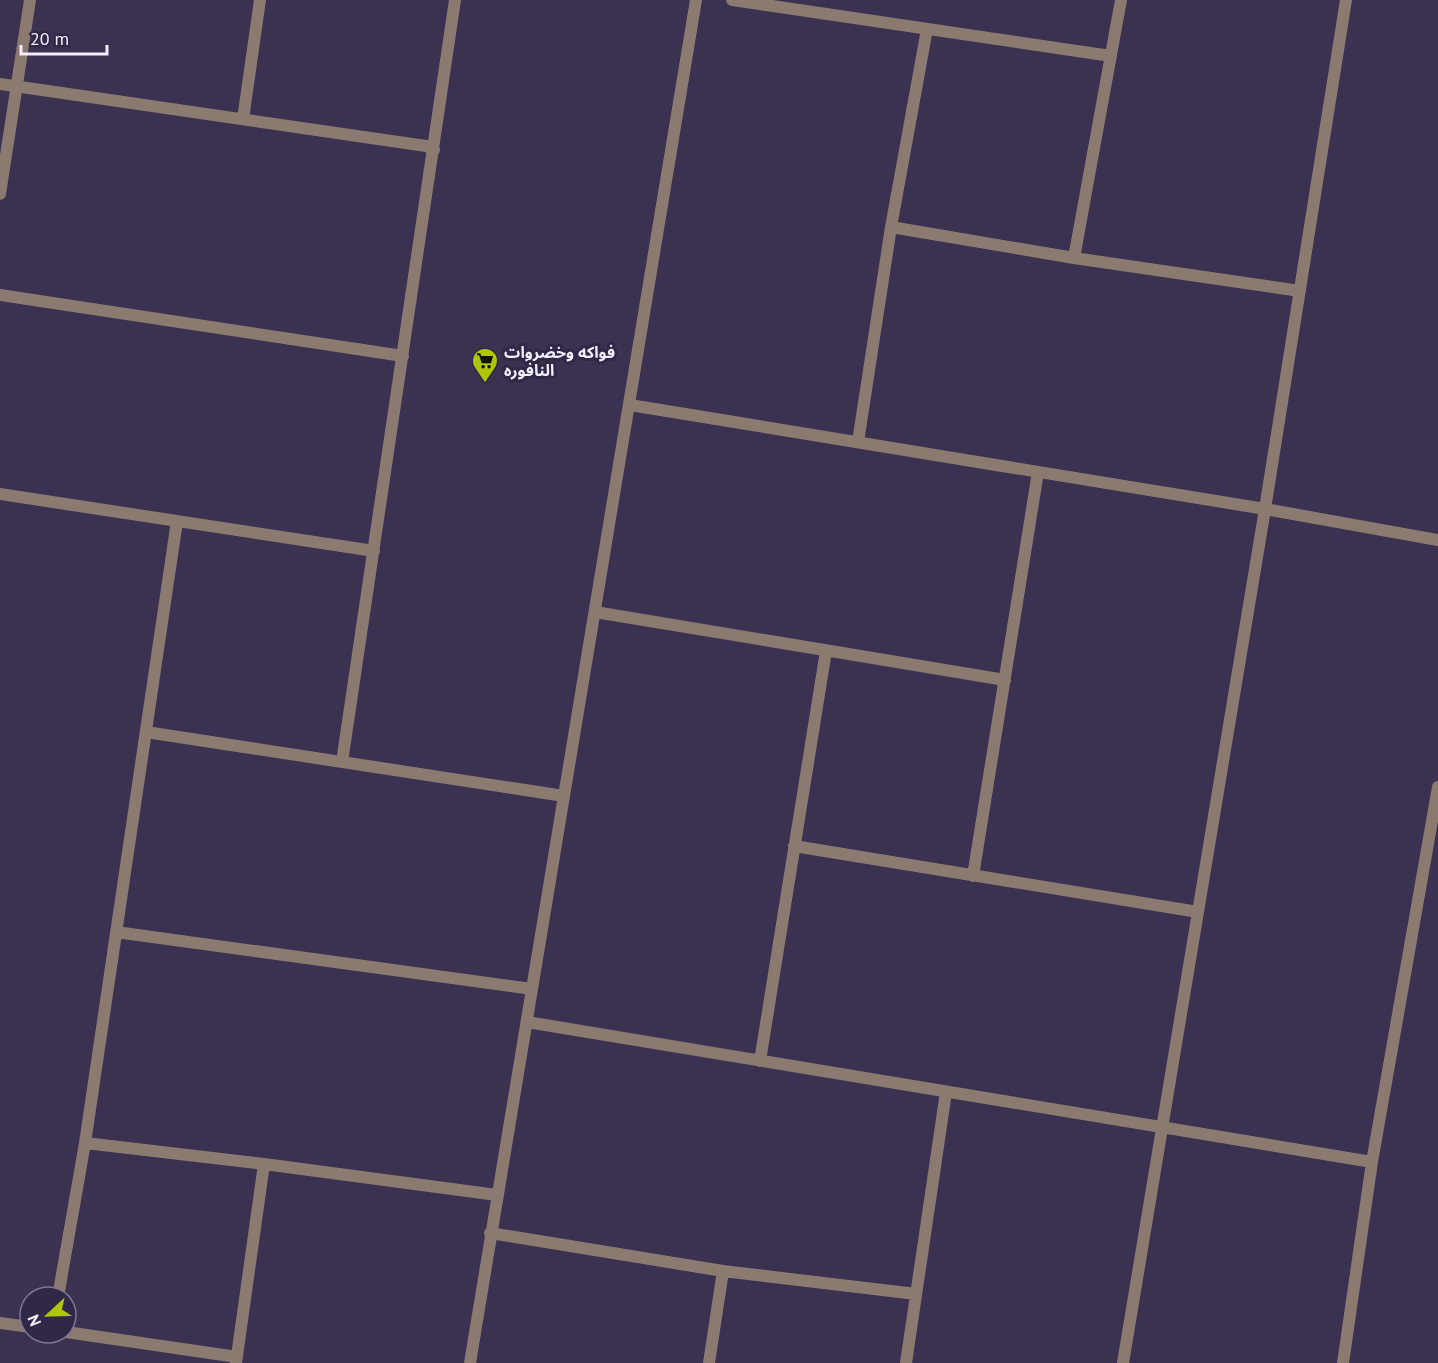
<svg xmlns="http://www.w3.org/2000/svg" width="1438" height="1363" font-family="'PT Sans','Noto Sans Arabic',sans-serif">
  <rect width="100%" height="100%" fill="#3b3151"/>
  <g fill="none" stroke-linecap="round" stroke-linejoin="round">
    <path stroke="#8a7a6f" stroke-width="12" d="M732 0 1111 56
      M0 84 426 146 434 150
      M243 119 260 0
      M0 194 30 0
      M891 227 1074 258 1300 291
      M1074 258 1121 0
      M0 295 403 356
      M630 405 1265 509 1438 540
      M858 442 891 227 927 29
      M0 494 374 551
      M595 612 1005 680
      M146 732 564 796
      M342 762 455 0
      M794 846 1198 912
      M973 876 1038 472
      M116 932 532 989
      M527 1022 1372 1162
      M760 1061 826 651
      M85 1143 177 521
      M490 1233 723 1271 709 1363
      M723 1271 916 1294
      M58 1297 85 1143 264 1164 497 1195
      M0 1323 30 1327
      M66 1332 237 1357
      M236 1363 264 1164
      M906 1363 946 1092
      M1123 1363 1265 509 1346 0
      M1343 1363 1372 1162 1438 787"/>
    <path stroke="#8a7a6f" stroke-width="12" d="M470 1363 696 0"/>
  </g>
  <defs>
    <symbol id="supermarket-pin" viewBox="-11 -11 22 30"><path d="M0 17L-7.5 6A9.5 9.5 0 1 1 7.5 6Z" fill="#afc507" stroke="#312746"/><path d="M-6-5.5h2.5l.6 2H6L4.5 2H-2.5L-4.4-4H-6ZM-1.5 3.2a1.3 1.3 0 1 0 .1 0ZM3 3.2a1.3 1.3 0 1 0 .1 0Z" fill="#111"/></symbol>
  </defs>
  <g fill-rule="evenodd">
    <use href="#supermarket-pin" x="470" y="346" width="30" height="40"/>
  </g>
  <g text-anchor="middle" stroke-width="6" stroke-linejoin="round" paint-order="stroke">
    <g font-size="16" font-weight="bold" fill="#f2eefe" stroke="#312746" text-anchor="start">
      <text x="504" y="358">فواكه وخضروات<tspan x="504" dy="18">النافوره</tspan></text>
    </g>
  </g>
  <g transform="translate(48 1315) rotate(248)"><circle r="28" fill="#312746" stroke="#7e7790" stroke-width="1.5"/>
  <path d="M0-4.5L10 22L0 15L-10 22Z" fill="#afc507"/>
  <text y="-9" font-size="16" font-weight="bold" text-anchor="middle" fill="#f2eefe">N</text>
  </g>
  <path d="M21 45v9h86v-9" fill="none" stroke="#f2eefe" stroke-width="3"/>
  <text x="30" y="45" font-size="18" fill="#f2eefe" stroke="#312746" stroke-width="4.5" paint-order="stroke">20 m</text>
</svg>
